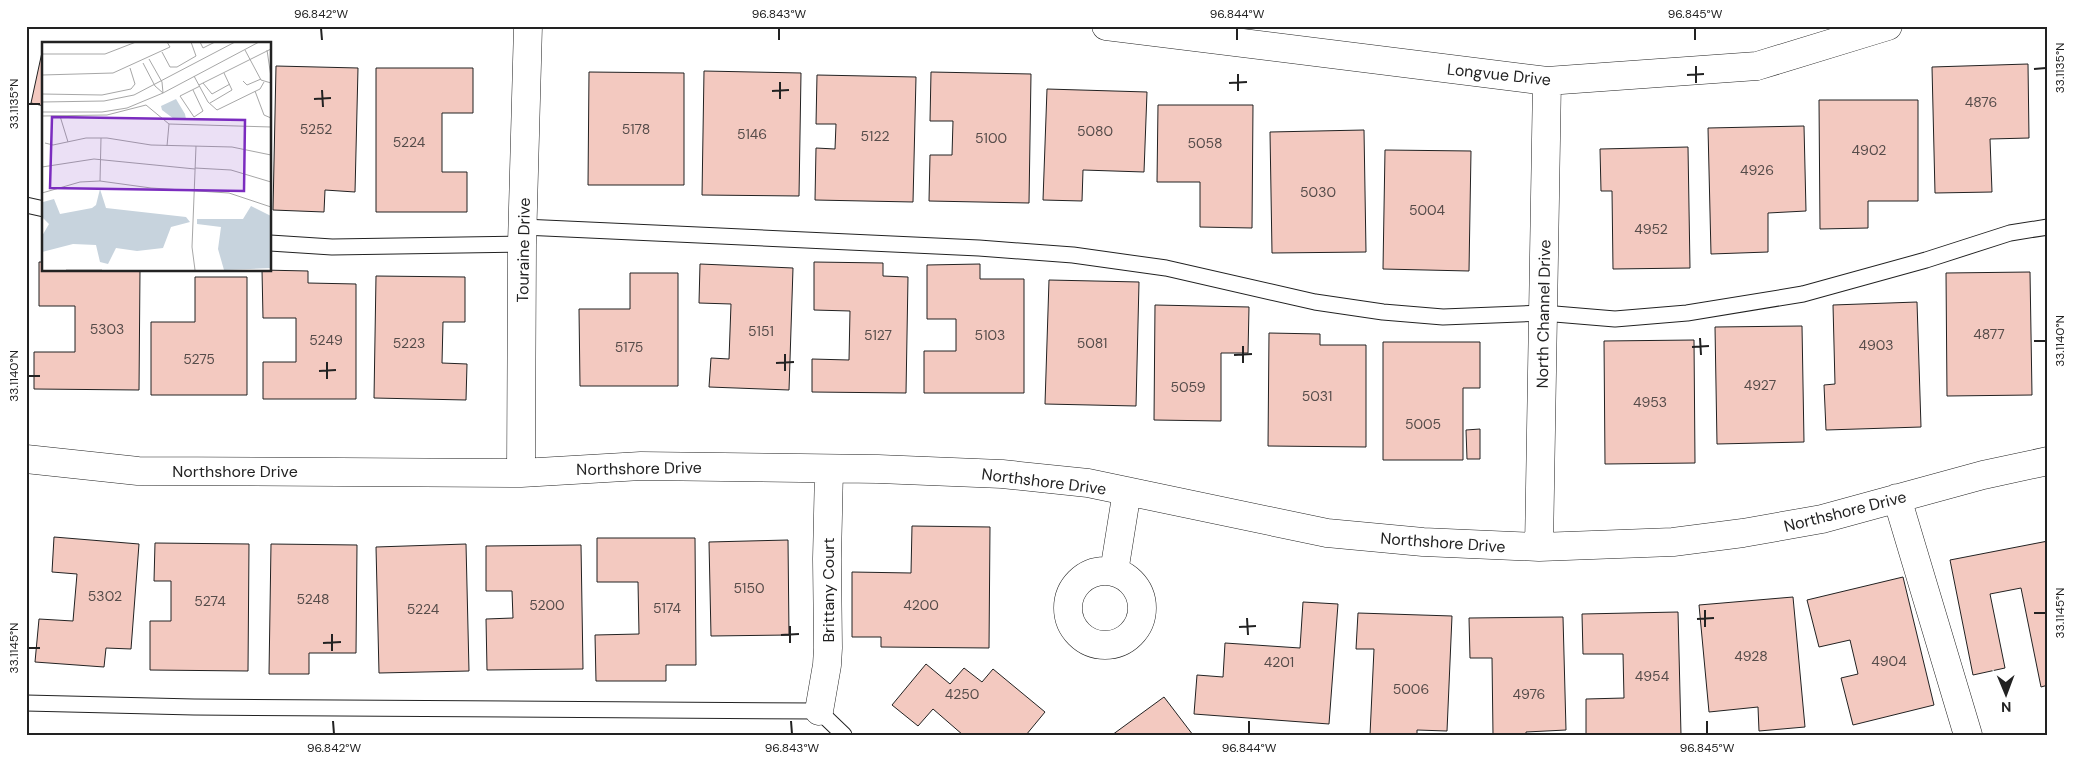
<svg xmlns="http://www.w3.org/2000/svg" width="2074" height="761" font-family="'DM Sans',sans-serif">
  <rect width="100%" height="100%" fill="#fff"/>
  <path fill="#f3c9c0" stroke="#222" d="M44 43 47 44H44V106L31 103Z
    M2028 64 2029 138 1990 139 1992 192 1935 193 1932 67Z
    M276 66 358 68 355 192 325 190 324 212 273 210Z
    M376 68H473V113H442V172H467V212H376Z
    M704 71 801 73 799 196 702 195Z
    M589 72 684 73V185H588Z
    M931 72 1031 74 1029 203 929 201 930 155H952L953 121H930Z
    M817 75 916 77 913 202 815 200 816 148 835 149 836 124H816Z
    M1047 89 1147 92 1144 172 1083 170 1082 201 1043 200Z
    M1819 100H1918V201H1868V228L1820 229Z
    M1158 105H1253L1252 228 1200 227V182H1157Z
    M1804 126 1806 211 1768 213V252L1711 254 1708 128Z
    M1364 130 1366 252 1272 253 1270 132Z
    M1688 147 1690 268 1613 269 1612 191H1601L1600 149Z
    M1385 150 1471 151 1469 271 1383 269Z
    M39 262H44V270H140L139 390 34 389V352H75V306H39Z
    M814 262 883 263V276L908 277 906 393 812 392V359L849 360 850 311 814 310Z
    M700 264 793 268 789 390 709 387 711 358 729 359 731 304 699 303Z
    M980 264V279H1024V393H924V351H956V319H927V265Z
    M262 270 308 271V283L356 284V399H263V362H296V318H263Z
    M2030 272 2032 395 1947 396 1946 273Z
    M630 273H678V386H580L579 309H630Z
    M376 276 465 277V322H443L442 363 467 364 466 400 374 398Z
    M195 277H247V395H151V322H195Z
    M1049 280 1139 282 1136 406 1045 404Z
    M1917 302 1921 427 1826 430 1824 385 1835 384 1833 305Z
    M1155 305 1249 307 1248 353H1221V421L1154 420Z
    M1802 326 1804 442 1717 444 1715 327Z
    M1269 333 1320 334V345H1366V447L1268 446Z
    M1694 340 1695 463 1605 464 1604 341Z
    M1383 342H1480V388H1463V460H1383Z
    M1480 429V459H1467L1466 430Z
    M912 526 990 527 989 648 881 647V637H852V572L911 573Z
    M54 537 139 544 131 649 106 648 104 667 35 662 39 619 73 621 77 574 52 572Z
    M597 538H695L696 665H666V681H596L595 635 639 634 638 582H597Z
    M788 540 789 635 711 636 709 542Z
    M2048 541V685L2041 687 2021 588 1990 594 2005 668 1973 675 1950 560Z
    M155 543 249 544 248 671 150 670V621H171V581H154Z
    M271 544 357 545 356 653H309V674H269Z
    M466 544 469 671 379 673 376 547Z
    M581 545 583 669 487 670 486 619 513 618 512 591H486V546Z
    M1903 577 1934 705 1853 725 1841 678 1858 674 1850 640 1819 647 1807 600Z
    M1793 597 1805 727 1759 731 1758 707 1709 712 1699 605Z
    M1303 602 1338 604 1329 724 1194 714 1197 675 1223 677 1225 643 1300 648Z
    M1678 612 1681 735H1586V699L1624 698 1623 654H1583L1582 614Z
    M1358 613 1452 616 1447 731 1417 730V735H1370L1374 649H1356Z
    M1563 617 1566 730 1526 732V735H1493L1492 658H1470L1469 618Z
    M926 664 950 684 964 668 982 682 993 669 1045 712 1026 735H963L933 709 918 726 892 705Z
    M1164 697 1193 735H1112Z"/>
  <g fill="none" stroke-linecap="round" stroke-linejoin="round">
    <defs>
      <path id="lane" d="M26 205 44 209
        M523 227 979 248 1073 255 1166 268 1315 302 1383 312 1443 317 1543 313 1615 319 1687 313 1803 294 1926 260 2010 233 2048 227
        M270 243 332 247 522 244
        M26 703 194 707 819 711 844 735"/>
      <path id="street" d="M1106 26 1547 81 1757 66 1888 26
        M26 459 138 471 521 473 641 466 878 469 1002 474 1088 483 1327 533 1423 542 1539 547 1673 542 1743 533 1822 519 1983 475 2048 461
        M521 473 522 244 528 26
        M1897 498 1968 735
        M1539 547 1547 81
        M1068 608a37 37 0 1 1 74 0a37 37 0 1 1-74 0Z
        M1114 572 1127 491
        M819 711 827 665 828 648 827 559 829 469"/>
    </defs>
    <use href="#lane" stroke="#222" stroke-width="17"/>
    <use href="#street" stroke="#222" stroke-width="29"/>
    <use href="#lane" stroke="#fff" stroke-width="15"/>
    <use href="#street" stroke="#fff" stroke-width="28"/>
  </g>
  <path fill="none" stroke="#222" stroke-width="2" d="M321 28 322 40M779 28V40M1237 28V40M1695 28V40M1696 66V83M2034 69 2046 68M1238 74V91M1687 75 1704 74M780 82V99M1229 83 1247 82M322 90 323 107M772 91 789 90M314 99 331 98M28 104H40M1700 338 1701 355M2034 341H2046M1243 346V363M1692 347 1709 346M785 354V371M1234 355 1252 354M327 362V379M776 363 794 362M319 371 336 370M28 376H40M1705 610V627M2034 613H2046M1247 618 1248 635M1697 619 1714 618M790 626V643M1239 627 1256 626M332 634V651M781 635 799 634M323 643 341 642M28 648H40M333 721 334 734M791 721 792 734M1249 721V734M1707 721V734"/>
  <g text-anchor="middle" stroke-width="4" stroke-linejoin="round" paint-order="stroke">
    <g font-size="14" fill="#564c4a">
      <text x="1981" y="107">4876</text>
      <text x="316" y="134">5252</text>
      <text x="636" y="134">5178</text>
      <text x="1095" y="136">5080</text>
      <text x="752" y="139">5146</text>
      <text x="875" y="141">5122</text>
      <text x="991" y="143">5100</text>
      <text x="409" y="147">5224</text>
      <text x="1205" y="148">5058</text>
      <text x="1869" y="155">4902</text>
      <text x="1757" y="175">4926</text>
      <text x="1318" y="197">5030</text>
      <text x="1427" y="215">5004</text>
      <text x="1651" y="234">4952</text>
      <text x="107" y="334">5303</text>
      <text x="761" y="336">5151</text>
      <text x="1989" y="339">4877</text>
      <text x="878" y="340">5127</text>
      <text x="990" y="340">5103</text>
      <text x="326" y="345">5249</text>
      <text x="409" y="348">5223</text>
      <text x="1092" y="348">5081</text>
      <text x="1876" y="350">4903</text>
      <text x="629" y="352">5175</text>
      <text x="199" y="364">5275</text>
      <text x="1760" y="390">4927</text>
      <text x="1188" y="392">5059</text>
      <text x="1317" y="401">5031</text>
      <text x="1650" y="407">4953</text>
      <text x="1423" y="429">5005</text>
      <text x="749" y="593">5150</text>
      <text x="105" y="601">5302</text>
      <text x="313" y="604">5248</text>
      <text x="210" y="606">5274</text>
      <text x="547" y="610">5200</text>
      <text x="921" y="610">4200</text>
      <text x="667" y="613">5174</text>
      <text x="423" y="614">5224</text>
      <text x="1751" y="661">4928</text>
      <text x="1889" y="666">4904</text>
      <text x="1279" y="667">4201</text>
      <text x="1652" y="681">4954</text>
      <text x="1411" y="694">5006</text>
      <text x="962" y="699">4250</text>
      <text x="1529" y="699">4976</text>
    </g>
    <g font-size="16" fill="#222" stroke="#fff">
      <text transform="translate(1499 74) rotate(6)" y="6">Longvue Drive</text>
      <text transform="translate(523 250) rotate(-89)" y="6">Touraine Drive</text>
      <text transform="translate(1543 314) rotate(-89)" y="6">North Channel Drive</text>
      <text transform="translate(639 468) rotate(-1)" y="6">Northshore Drive</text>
      <text x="235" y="477">Northshore Drive</text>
      <text transform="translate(1044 481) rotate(7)" y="6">Northshore Drive</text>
      <text transform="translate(1845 511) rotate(-14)" y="6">Northshore Drive</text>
      <text transform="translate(1443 542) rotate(4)" y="6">Northshore Drive</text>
      <text transform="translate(828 590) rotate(-90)" y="6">Brittany Court</text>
    </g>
  </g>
  <g transform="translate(42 42)">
    <rect width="229" height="229" fill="#fff"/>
    <path d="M134 57 143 72 144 77H132L120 68 119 64ZM58 147 64 166 144 175 148 180 129 185 121 206 95 209 74 206 66 222 58 220 54 203 31 202 0 210V194L7 182 0 175 1 160 12 157 18 172 50 166 54 163ZM209 164 229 174V226L182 228 176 207 179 185 155 182V177H201Z" fill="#c7d3dd"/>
    <path fill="none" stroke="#a7a7a7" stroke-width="1" d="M158 0 161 6 173 0M203 8 219 38 229 41M225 8 229 35M120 10 128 25H135L154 14 149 0M0 12H63L94 0M107 17 120 40 121 51M101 21 113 44 121 51M0 33 71 31 128 5 125 0M152 34 166 60 175 68 218 47 222 40M201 39 205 43 219 37M161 41 170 52 188 42M157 43 229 7M151 48 161 69 152 75 138 54 158 44M213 49 222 73 229 76M0 52 60 53 89 47 93 42 88 26M0 60 62 59 92 53 193 0M168 61 190 48 182 31M0 70H60L85 66 121 51 217 0M0 74 65 73 104 63 127 82 229 85M18 74 26 100M3 101 11 103 44 96H65L109 103 190 105 229 113M125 104 127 82M0 125 52 117 153 127M153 126 189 128 229 140M58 139 59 96M0 151 38 140 58 139 109 146 187 151 229 165M24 228H60M153 228 150 205 154 104"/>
    <path fill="#7b2cbf" fill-opacity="0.15" stroke="#7b2cbf" stroke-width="2.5" d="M10 75 203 78 202 149 8 146Z"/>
    <rect width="229" height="229" fill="none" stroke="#222" stroke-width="2.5"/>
  </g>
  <rect width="2074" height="761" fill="none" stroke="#ffffff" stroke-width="55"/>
  <g transform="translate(2006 694) rotate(179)" stroke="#ffffff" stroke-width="4" paint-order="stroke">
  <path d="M0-4L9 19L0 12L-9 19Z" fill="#222222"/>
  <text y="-8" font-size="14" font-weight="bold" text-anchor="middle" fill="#222222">N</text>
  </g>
  <rect x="28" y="28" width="2018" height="706" fill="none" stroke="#222" stroke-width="2"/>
  <g font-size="12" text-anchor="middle" fill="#222">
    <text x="321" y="18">96.842°W</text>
    <text x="779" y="18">96.843°W</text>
    <text x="1237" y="18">96.844°W</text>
    <text x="1695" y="18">96.845°W</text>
    <text transform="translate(2060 68) rotate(-90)" y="4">33.1135°N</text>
    <text transform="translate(14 104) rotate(-90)" y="4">33.1135°N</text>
    <text transform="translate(2060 341) rotate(-90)" y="4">33.1140°N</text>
    <text transform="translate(14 376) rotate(-90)" y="4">33.1140°N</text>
    <text transform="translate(2060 613) rotate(-90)" y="4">33.1145°N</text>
    <text transform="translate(14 648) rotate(-90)" y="4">33.1145°N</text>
    <text x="334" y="752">96.842°W</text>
    <text x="792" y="752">96.843°W</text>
    <text x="1249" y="752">96.844°W</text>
    <text x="1707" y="752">96.845°W</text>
  </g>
</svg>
